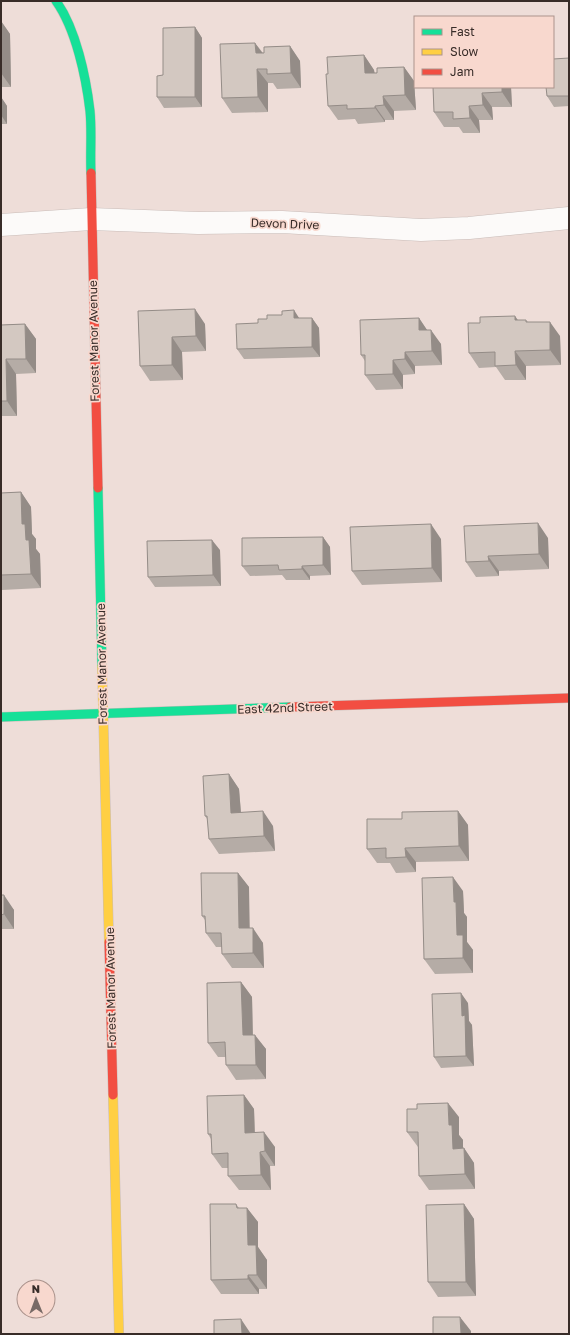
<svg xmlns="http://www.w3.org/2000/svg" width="570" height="1335" font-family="'Golos Text',sans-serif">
  <rect width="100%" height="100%" fill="#eeddd8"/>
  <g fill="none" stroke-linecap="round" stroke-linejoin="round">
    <defs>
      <path id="street" d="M1 225 91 219 198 223 282 222 421 230 469 228 569 218"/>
      <path id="fast" d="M56 1C76 29 86 77 90 111 92 131 90 153 91 173
        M98 488 102 666
        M1 717 290 707"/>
      <path id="slow" d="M102 666 109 942
        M113 1095 119 1334"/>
      <path id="jam" d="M91 173 98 488
        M290 707 569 698
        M109 942 113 1095"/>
    </defs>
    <use href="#street" stroke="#c9bcb8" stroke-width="23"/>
    <use href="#fast" stroke="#c9bcb8" stroke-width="10"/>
    <use href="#slow" stroke="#c9bcb8" stroke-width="10"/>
    <use href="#jam" stroke="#c9bcb8" stroke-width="10"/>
    <use href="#street" stroke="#fcfaf9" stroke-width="22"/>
    <use href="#fast" stroke="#16e098" stroke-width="9"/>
    <use href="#slow" stroke="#ffcf43" stroke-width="9"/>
    <use href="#jam" stroke="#f24e42" stroke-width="9"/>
  </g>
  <path fill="#b5aca6" d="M1 21 10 34 11 87H1Z
    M195 27 202 38V107L164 108 157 97 163 75Z
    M255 43 263 53 290 46 300 61 301 88 277 89 273 83H268V112L232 113 222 98Z
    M364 55 374 70 375 73 404 67 414 81 416 110 394 111V120H385V122L358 124 355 119 338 120 328 106V74Z
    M569 58V106L554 107 547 96Z
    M433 87H511L512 107H492L493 120H479L480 133H463L459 127H444L434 112Z
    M1 97 7 106V124H1Z
    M138 311 205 324 206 351 182 352 183 380 150 381 140 366Z
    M299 318H312L319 328 320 357 244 359 237 349 258 323Z
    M419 318 427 330 441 344 442 365 415 366V374L403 375V389L376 390 365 375V361L361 355Z
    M518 320H526L528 322 560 336 561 365 526 366V380H505L496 367 479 368 469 353 480 323Z
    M25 324 36 339V373L16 374 17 416H1V325Z
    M21 492 31 507 32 534 36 539V549L40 554 41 588 2 590 1 588V493Z
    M323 537 330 547 331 575 310 576V580H286L282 575 250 576 242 566Z
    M548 538 549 569 499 571V576L476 577 466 562Z
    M441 539 442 582 362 585 352 571Z
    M220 550 221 586 155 587 148 577Z
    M229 774 239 789 241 812 273 826 275 851 219 854 209 839 208 820 205 816Z
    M458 811 468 825 469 861 416 862V872L396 873 390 863H377L367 849 402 819Z
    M238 873 249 887V928L263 943 264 968H232L222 954V947H216L206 933 205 920 202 916Z
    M1 888V895L14 910V929H1Z
    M463 891 464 913 467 917V942L473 950V973L435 974 424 959Z
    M241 982 252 997 253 1035 266 1049V1079L236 1080 226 1065V1057H218L208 1043Z
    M468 1003 469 1021 472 1025 474 1066 441 1068 434 1057Z
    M244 1095 254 1109 255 1132 275 1147V1166H270L271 1190H239L228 1176V1168H222L212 1154 211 1139 208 1134Z
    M459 1117V1135L463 1140V1148H464L474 1163 475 1189 429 1190 419 1176 418 1147 407 1132Z
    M236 1204 239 1208H247L258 1222V1247L267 1260V1289H259V1294H221L211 1280Z
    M464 1204 474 1219 476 1296 438 1297 428 1282Z"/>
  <path fill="#948c87" d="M1 21 10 34 11 87 1 73Z
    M195 27 202 38V107L195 97Z
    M255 43 266 58 256 53Z
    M290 46 300 61 301 88 291 73Z
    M364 55 374 70 375 88 365 73Z
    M404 67 414 81 416 110 405 95Z
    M257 69 268 83V112L258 97Z
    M502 87H511L512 107 502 92Z
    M482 93 492 107 493 120 483 105Z
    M383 96 394 111V120L384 105Z
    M1 97 7 106V124L1 115Z
    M375 106 385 120V122L375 108Z
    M469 106 479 120 480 133 470 118Z
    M195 309 205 324 206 351 196 336Z
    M294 310 301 321 294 318Z
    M515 316 525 330 515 320Z
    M312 318 319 328 320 357 312 347Z
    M419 318 429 333 419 330Z
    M550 322 560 336 561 365 550 350Z
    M25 324 36 339V373L26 359Z
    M431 330 441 344 442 365 432 351Z
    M172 337 182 352 183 380 172 365Z
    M515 351 526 366V380L516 365Z
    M405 352 415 366V374L405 359Z
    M6 359 16 374 17 416 7 401Z
    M393 360 403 375V389L393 374Z
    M21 492 31 507 32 534 36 539V549L40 554 41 588 31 574 22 524Z
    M538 523 548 538 549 569 539 554Z
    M431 524 441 539 442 582 432 568Z
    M323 537 330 547 331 575 323 565Z
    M212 540 220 550 221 586 213 575Z
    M488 556 499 571V576L489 561Z
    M302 566 310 576V580L302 569Z
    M229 774 239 789 242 827 231 813Z
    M263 811 273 826 275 851 264 836Z
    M458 811 468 825 469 861 459 846Z
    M405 848 416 862V872L406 857Z
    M238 873 249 887 250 943 239 928Z
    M453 877 463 891 464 913 467 917V942L473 950V973L463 958 457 935 454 902Z
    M4 895 14 910V929L4 914Z
    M253 928 263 943 264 968 253 953Z
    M241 982 252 997 253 1050 243 1035Z
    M461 993 468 1003 469 1021 472 1025 474 1066 466 1056 462 1016Z
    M255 1035 266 1049V1079L256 1065Z
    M244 1095 254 1109 255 1147 245 1133Z
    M448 1103 459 1117V1135L463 1140V1163L453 1149 449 1125Z
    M264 1132 275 1147V1166L265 1151Z
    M464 1148 474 1163 475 1189 465 1174Z
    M260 1152 270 1166 271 1190 261 1175Z
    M464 1204 474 1219 476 1296 466 1282Z
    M247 1208 258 1222V1247L267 1260V1289L257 1275 248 1245Z
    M248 1275 259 1289V1294L248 1279Z
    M460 1317 471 1331V1334H461Z
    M241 1319 251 1334H242Z"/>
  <path fill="#d3c8c1" stroke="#948c87" d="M195 27V97H157V76L163 75V28Z
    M255 43 256 53H264V47L290 46 291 73 267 74V69H257L258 97 222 98 220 44Z
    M364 55 365 73H377V68L404 67 405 95 383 96 384 105 375 106V108L347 109V105L328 106 326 74H328L327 57Z
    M569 58V96H547L546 87H553V59Z
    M433 87H502V92L482 93 483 105 469 106 470 118 453 119V112H434Z
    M195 309 196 336 172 337V365L140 366 138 311Z
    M294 310V318H312V347L237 349 236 324 258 323V319H267V315H282V311Z
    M515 316V320H526V322H550V350L515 351 516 365 495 366V352L469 353 468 323H480V317Z
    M419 318V330H431L432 351 405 352V359L393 360V374L365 375V355H361L360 320Z
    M25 324 26 359H6L7 401H1V325Z
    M21 492 22 524H25L26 540H29L31 574 1 575V493Z
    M538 523 539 554 488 556 489 561 466 562 464 526Z
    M431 524 432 568 352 571 350 527Z
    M323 537V565L302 566V569L279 570 278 565 242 566V538Z
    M212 540 213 575 148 577 147 541Z
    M229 774 231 813 263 811 264 836 209 839 207 816H205L203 776Z
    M458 811 459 846 405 848 406 857 386 858V848L367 849V819H402V812Z
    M201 873H238L239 928H253V953L222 954 221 933H206L205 916H202Z
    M453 877 454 902H456L457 935H463V958L424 959 422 878Z
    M1 895H4V914L1 915Z
    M241 982 243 1035H255L256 1065H226L225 1042 208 1043 207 983Z
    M461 993 462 1016 465 1015 466 1056 434 1057 432 994Z
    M244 1095 245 1133 264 1132 265 1151 260 1152 261 1175 228 1176V1153L212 1154 211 1134H208L207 1096Z
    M448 1103 449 1125H452L453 1149 464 1148 465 1174 419 1176 418 1132H407V1109H417V1104Z
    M210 1204H236L237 1208H247L248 1245H256L257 1275H248V1279L211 1280Z
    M464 1204 466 1282H428L426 1205Z
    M433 1317H460L461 1334H433Z
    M241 1319 242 1334H214V1320Z"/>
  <g text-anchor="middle" stroke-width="3.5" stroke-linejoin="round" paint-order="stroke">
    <g font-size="12" fill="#382c28" stroke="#f8d8ce">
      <text transform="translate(285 224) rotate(2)" y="4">Devon Drive</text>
      <text transform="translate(94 341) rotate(-91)" y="4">Forest Manor Avenue</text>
      <text transform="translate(102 664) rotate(-91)" y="4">Forest Manor Avenue</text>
      <text transform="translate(285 708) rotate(-2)" y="4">East 42nd Street</text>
      <text transform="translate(111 988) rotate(-91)" y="4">Forest Manor Avenue</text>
    </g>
  </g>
  <rect width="570" height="1335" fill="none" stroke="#382c28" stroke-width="4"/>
  <rect x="414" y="16" width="140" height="72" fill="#f8d8ce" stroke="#ab938c"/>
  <rect x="422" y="29" width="20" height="6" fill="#16e098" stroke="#ab938c"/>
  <text x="450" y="36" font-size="12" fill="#382c28">Fast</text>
  <rect x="422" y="49" width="20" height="6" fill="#ffcf43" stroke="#ab938c"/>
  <text x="450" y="56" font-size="12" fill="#382c28">Slow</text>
  <rect x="422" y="69" width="20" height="6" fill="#f24e42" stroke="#ab938c"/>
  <text x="450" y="76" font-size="12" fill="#382c28">Jam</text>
  <g transform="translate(36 1299) rotate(359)"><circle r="19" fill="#f8d8ce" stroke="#ab938c"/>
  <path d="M0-3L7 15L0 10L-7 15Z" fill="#786a66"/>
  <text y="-6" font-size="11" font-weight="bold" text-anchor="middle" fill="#382c28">N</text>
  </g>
</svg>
